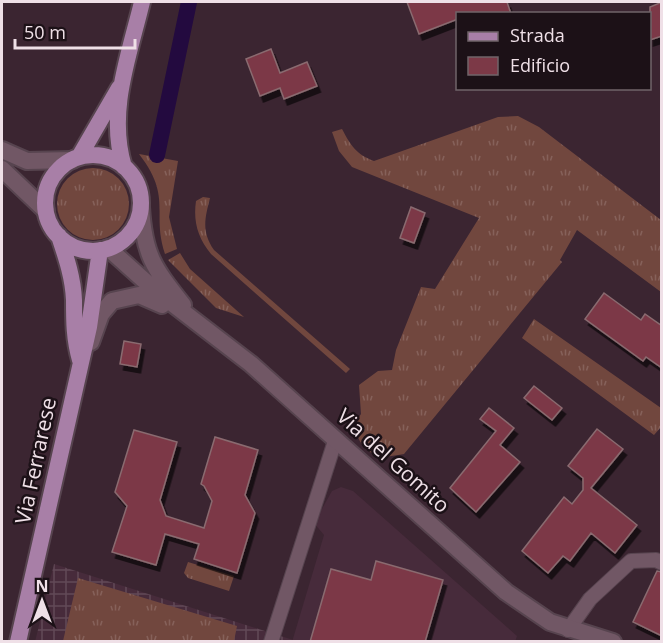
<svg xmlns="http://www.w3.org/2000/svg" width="663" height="643" font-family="'Open Sans',sans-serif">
  <defs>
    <pattern id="industrial-grid" width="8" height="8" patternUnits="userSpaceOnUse" patternTransform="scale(1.5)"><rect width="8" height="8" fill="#472b3b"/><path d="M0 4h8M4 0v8" fill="none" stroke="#624957"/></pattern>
    <pattern id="grass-tufts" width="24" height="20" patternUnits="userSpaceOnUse" patternTransform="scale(1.5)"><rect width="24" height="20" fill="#71473e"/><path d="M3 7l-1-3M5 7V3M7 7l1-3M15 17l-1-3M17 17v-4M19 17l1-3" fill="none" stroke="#86615a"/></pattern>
    <filter id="shadow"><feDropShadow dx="3.5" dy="6" stdDeviation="0" flood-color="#0009"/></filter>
  </defs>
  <rect width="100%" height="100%" fill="#3b2531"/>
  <path fill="#472b3b" d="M341 487 353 491 517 636 515 642H292L324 535 314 523 332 491Z"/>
  <path fill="url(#industrial-grid)" d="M54 564 293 640 292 642H35Z"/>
  <path fill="url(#grass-tufts)" d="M518 116 539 127 661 220V292L577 230 560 260 562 262 404 454C397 455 386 458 379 456 361 451 349 429 361 414L359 385 378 371 392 370 396 350 421 287 435 289 479 218 352 167 339 151 332 132 342 129C351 146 356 154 374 161L498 117Z
    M139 154 178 161 169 217 177 249 165 254C151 212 173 198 139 154Z
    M57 204a36 36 0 1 1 72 0a36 36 0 1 1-72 0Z
    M203 197 210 198C205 218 201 231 214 250L350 369 346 373 211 254C198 238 193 222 196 201Z
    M180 253 190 269 244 317 216 308 168 260Z
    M534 319 661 408V427L654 435 522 338Z
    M188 562 234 576 229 591 188 578 184 573Z
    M78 578 237 626 234 641H63Z"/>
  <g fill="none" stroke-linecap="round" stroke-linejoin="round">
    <path stroke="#230a3f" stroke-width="16" d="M157 155 189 2"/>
  </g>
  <path fill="#7c3947" stroke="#8a6b70" stroke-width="1.5" filter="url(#shadow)" d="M407 2H507L511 14H458V19L419 34Z
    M662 2V36L650 40V7Z
    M271 49 280 73 307 62 317 86 284 99 280 88 260 96 246 59Z
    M411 207 425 213 414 243 400 238Z
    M604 293 641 320 645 314 662 326V368L646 357 643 361 585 319Z
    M124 341 141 344 137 367 120 364Z
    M534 386 562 408 552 420 524 398Z
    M489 408 514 428 500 445 520 462 476 512 450 488 496 431 480 419Z
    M597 429 623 449 591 488 637 525 615 553 591 533 570 561 563 556 548 573 522 551 564 497 572 504 583 490V478L568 466Z
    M134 430 177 442 160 500 166 516 204 528 212 501 204 486 201 484 215 437 258 450 245 495 255 513 237 573 194 559 199 544 165 534 156 565 112 552 127 506 115 492Z
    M376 561 443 580 425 642H310L331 569 371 580Z
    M657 571 662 572V636L633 622Z"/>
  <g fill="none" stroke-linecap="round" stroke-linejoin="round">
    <defs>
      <path id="minor" d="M568 630 590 599 631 561 656 560 662 563
        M271 642 335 441"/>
      <path id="tertiary" d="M2 150 27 161 73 160
        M2 169 46 211
        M141 207C144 256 154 268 183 305
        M108 248 156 291 251 364 506 592 550 622 613 642
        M91 342 101 314 112 301 139 295 162 305"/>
      <path id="primary" d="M45 203a48 48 0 1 1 96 0a48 48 0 1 1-96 0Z
        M79 157 119 88
        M124 167C107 112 129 56 142 2
        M59 236C66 257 73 277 74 300 74 321 74 339 80 360
        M18 642 89 327 100 250"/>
    </defs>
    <use href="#minor" stroke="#57444f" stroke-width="16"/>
    <use href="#tertiary" stroke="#57444f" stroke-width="20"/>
    <use href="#primary" stroke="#57444f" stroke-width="20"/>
    <use href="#minor" stroke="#715765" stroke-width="14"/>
    <use href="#tertiary" stroke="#715765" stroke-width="16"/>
    <use href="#primary" stroke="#a87fa7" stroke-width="16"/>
  </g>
  <g text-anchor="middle" stroke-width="5" stroke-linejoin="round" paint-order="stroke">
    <g font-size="21" fill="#efe0e7" stroke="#1c1117">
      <text transform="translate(36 461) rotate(-78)" y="7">Via Ferrarese</text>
      <text transform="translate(393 461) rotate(42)" y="7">Via del Gomito</text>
    </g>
  </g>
  <rect width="663" height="643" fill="none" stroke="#efe0e7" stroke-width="6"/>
  <rect x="456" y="12" width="195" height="78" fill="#1c1117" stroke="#70646a" stroke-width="1.5"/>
  <rect x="468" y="32" width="30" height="9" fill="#a87fa7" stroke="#70646a" stroke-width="1.5"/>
  <text x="510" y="42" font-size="18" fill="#efe0e7">Strada</text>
  <rect x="468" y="57" width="30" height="18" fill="#7c3947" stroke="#70646a" stroke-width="1.5"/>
  <text x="510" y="72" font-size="18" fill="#efe0e7">Edificio</text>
  <g transform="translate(42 601)" stroke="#1c1117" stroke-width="4.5" paint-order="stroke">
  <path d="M0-4.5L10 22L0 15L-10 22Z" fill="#efe0e7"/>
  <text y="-9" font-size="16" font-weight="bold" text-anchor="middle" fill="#efe0e7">N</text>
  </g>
  <path d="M15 39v9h120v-9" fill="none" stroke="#efe0e7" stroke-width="3"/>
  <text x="24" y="39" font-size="18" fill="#efe0e7" stroke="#1c1117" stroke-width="4.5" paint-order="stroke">50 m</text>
</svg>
